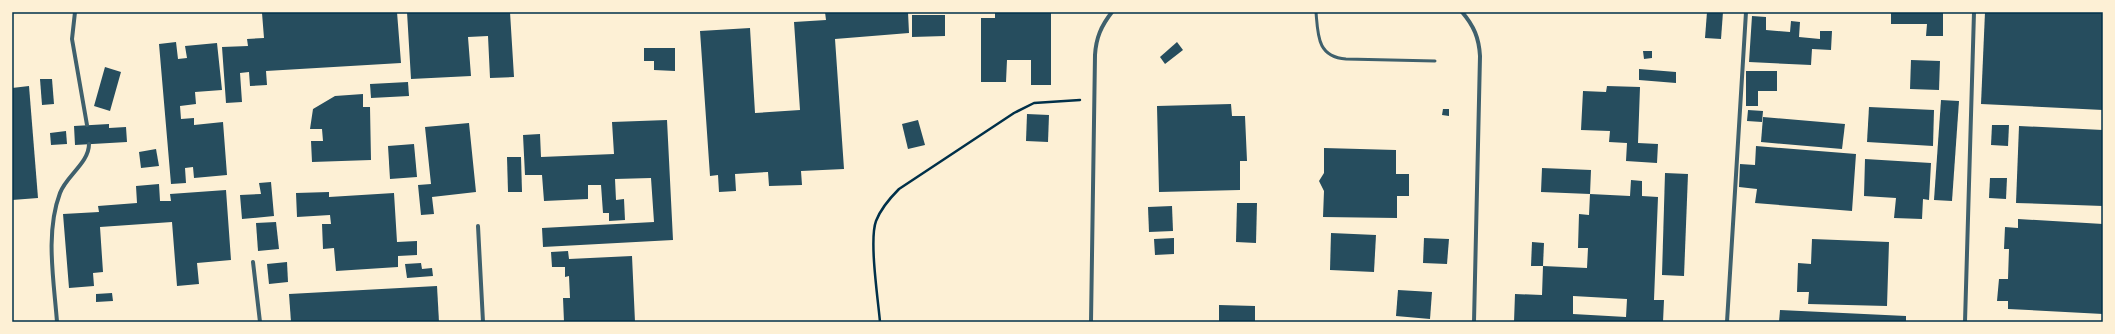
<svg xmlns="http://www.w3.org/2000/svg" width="2115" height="334" font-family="'DM Sans',sans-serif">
  <rect width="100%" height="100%" fill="#fdf0d5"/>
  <g fill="#264d5e" fill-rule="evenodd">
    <path d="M283 12H397L401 63 266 71 267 85 250 86 249 72 240 73 242 102 226 103 222 47 248 46 247 39 264 38 262 13Z"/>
    <path d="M407 12H510L514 77 490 78 488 36 468 37 471 76 411 79Z"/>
    <path d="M825 12H908L909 33 835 39 844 169 801 171 802 185 769 186 768 172 735 174 736 191 719 192 718 175 710 176 700 31 750 28 755 113 800 110 794 22 826 20Z"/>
    <path d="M995 12H1051V85H1031V60H1007L1006 82H981V18H995Z"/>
    <path d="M1707 12H1723L1721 39 1705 38Z"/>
    <path d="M1891 12H1943V36H1926L1927 24H1891Z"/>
    <path d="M1985 12H2103V110L1981 104Z"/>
    <path d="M912 15H945V36L912 37Z"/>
    <path d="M1752 16 1766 17V30L1790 32 1791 21 1800 22 1799 37 1820 39V31H1832L1831 50 1812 49 1811 65 1749 62Z"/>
    <path d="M176 42 178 59 187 58 185 46 217 43 222 90 195 92 196 104 180 106 181 119 194 118V125L223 122 227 175 194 178 193 167 185 168 186 183 171 184 159 44Z"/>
    <path d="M1177 42 1183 50 1165 64 1160 57Z"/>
    <path d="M644 48H675V71L654 70V61H644Z"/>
    <path d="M1643 51H1652V58L1644 59Z"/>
    <path d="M1911 60 1940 61 1939 90 1910 89Z"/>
    <path d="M105 67 121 72 110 111 94 106Z"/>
    <path d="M1639 69 1676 72V83L1639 80Z"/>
    <path d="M1746 71H1777V91H1758V106H1746Z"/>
    <path d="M40 79H52L54 104 42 105Z"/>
    <path d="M408 82 409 96 371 98 370 84Z"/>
    <path d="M29 86 38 198 12 200V88Z"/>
    <path d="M1607 86 1640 87 1638 143 1658 144 1657 163 1626 161 1627 143 1609 142 1610 131 1581 130 1583 91 1606 92Z"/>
    <path d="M363 94V107H370L371 160 312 162 311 141H323L322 129H310L313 109 335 96Z"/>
    <path d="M1941 100 1959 101 1952 201 1934 200Z"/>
    <path d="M1231 104 1232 116H1245L1247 161H1240V190L1159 192 1157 106Z"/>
    <path d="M1869 107 1934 110 1933 146 1867 142Z"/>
    <path d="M1443 109H1449V116L1442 115Z"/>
    <path d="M1748 110 1763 111 1762 122 1747 121Z"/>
    <path d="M1027 114 1049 115 1048 142 1026 141Z"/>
    <path d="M1763 117 1845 124 1842 149 1761 142Z"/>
    <path d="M667 120 673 240 543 247 542 228 654 222 651 178 615 179 616 200 624 199 625 220 609 221V213H603L601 185H588V199L544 201 542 175H525L523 135 540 134 541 157 614 154 612 122Z"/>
    <path d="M918 120 925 145 908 149 902 124Z"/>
    <path d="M469 123 476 192 432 197 434 214 421 215 418 185 431 184 425 127Z"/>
    <path d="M109 124V128L126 127 127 142 75 145 74 126Z"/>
    <path d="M1992 125H2009L2008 146 1991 145Z"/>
    <path d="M2019 126 2103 130V206L2016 203Z"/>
    <path d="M66 131 67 144 51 145 50 133Z"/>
    <path d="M414 144 417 177 390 179 388 146Z"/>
    <path d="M1756 146 1856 154 1852 211 1755 203 1757 189 1739 187 1740 164 1755 165Z"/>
    <path d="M1324 148 1396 150V174H1409V196H1397V218L1323 217 1324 191 1319 181 1324 173Z"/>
    <path d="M156 149 159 166 141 168 139 152Z"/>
    <path d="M507 157H521L522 192H508Z"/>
    <path d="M1865 159 1931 163 1929 200 1923 199 1922 219 1894 218 1896 198 1864 196Z"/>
    <path d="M1542 168 1591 170 1590 194 1630 196 1631 180 1642 181V196L1658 197 1654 300H1664L1663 322H1514L1515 294 1542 295 1543 266 1587 268 1588 248H1578L1579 214 1589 215 1590 194 1541 192ZM1573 296 1627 299 1626 317 1573 314Z"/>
    <path d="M1665 173 1688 174 1684 276 1662 275Z"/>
    <path d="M1990 178H2007L2006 199 1989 198Z"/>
    <path d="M271 182 274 216 242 219 240 195 261 194 259 183Z"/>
    <path d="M159 184 160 201H171L170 194 226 190 231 260 197 263 199 284 177 286 172 222 100 227 103 272 93 273 94 286 69 288 63 214 99 212 98 206 137 203 136 186Z"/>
    <path d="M329 192V197L394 193 397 242 417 241V255L398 256V267L336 271 334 248 323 249 322 224H331L330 215 297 217 296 193Z"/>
    <path d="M1237 203H1257L1256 243 1236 242Z"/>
    <path d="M1172 206 1173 231 1149 232 1148 207Z"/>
    <path d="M2018 219 2103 224V314L2008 309V301H1997L1999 279H2008L2009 249H2004L2005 227 2018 228Z"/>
    <path d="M276 222 279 249 258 251 256 223Z"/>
    <path d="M1331 233 1376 235 1374 272 1330 270Z"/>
    <path d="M1174 238V254L1155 255 1154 239Z"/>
    <path d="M1424 238 1449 239 1447 264 1423 263Z"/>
    <path d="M1812 239 1889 242 1887 306 1808 304 1809 292H1797L1798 263 1811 264Z"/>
    <path d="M1532 242 1544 243 1543 266H1531Z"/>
    <path d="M568 251 569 259 632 256 635 322H564L563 298H570L569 276 565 277V267H552L551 252Z"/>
    <path d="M287 262 288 282 269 284 267 264Z"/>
    <path d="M421 263 422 269 432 268 433 276 407 278 405 264Z"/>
    <path d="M437 286 439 322H291L289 294Z"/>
    <path d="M1398 290 1432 292 1430 319 1396 316Z"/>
    <path d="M112 293 113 301 96 302V294Z"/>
    <path d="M1219 305 1255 306V322L1219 321Z"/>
    <path d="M1780 310 1906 316V322H1779Z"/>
  </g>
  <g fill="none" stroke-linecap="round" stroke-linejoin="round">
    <path stroke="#003049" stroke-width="2.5" d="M880 322C878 299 869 240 876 221 881 208 889 199 899 189L1014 113 1034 103 1080 100"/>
    <path stroke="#3f606c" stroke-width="3" d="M1316 12C1318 35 1317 57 1346 59L1435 61"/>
    <g stroke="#3f606c" stroke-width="4">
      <path d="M75 12 72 39 87 125"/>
      <path d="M1462 12C1474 26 1479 38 1480 56L1474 322"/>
      <path d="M478 226 483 322"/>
      <path d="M253 262 260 322"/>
      <path d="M57 322C54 281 45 233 60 193 66 176 89 163 89 144"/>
      <path d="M1091 322 1095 55C1096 38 1101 26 1112 12"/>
      <path d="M1727 322 1746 12"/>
      <path d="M1965 322 1974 12"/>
    </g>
  </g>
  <rect width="2115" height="334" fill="none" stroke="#fdf0d5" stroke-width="26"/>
  <rect x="13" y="13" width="2089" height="308" fill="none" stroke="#003049" stroke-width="1.5"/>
</svg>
